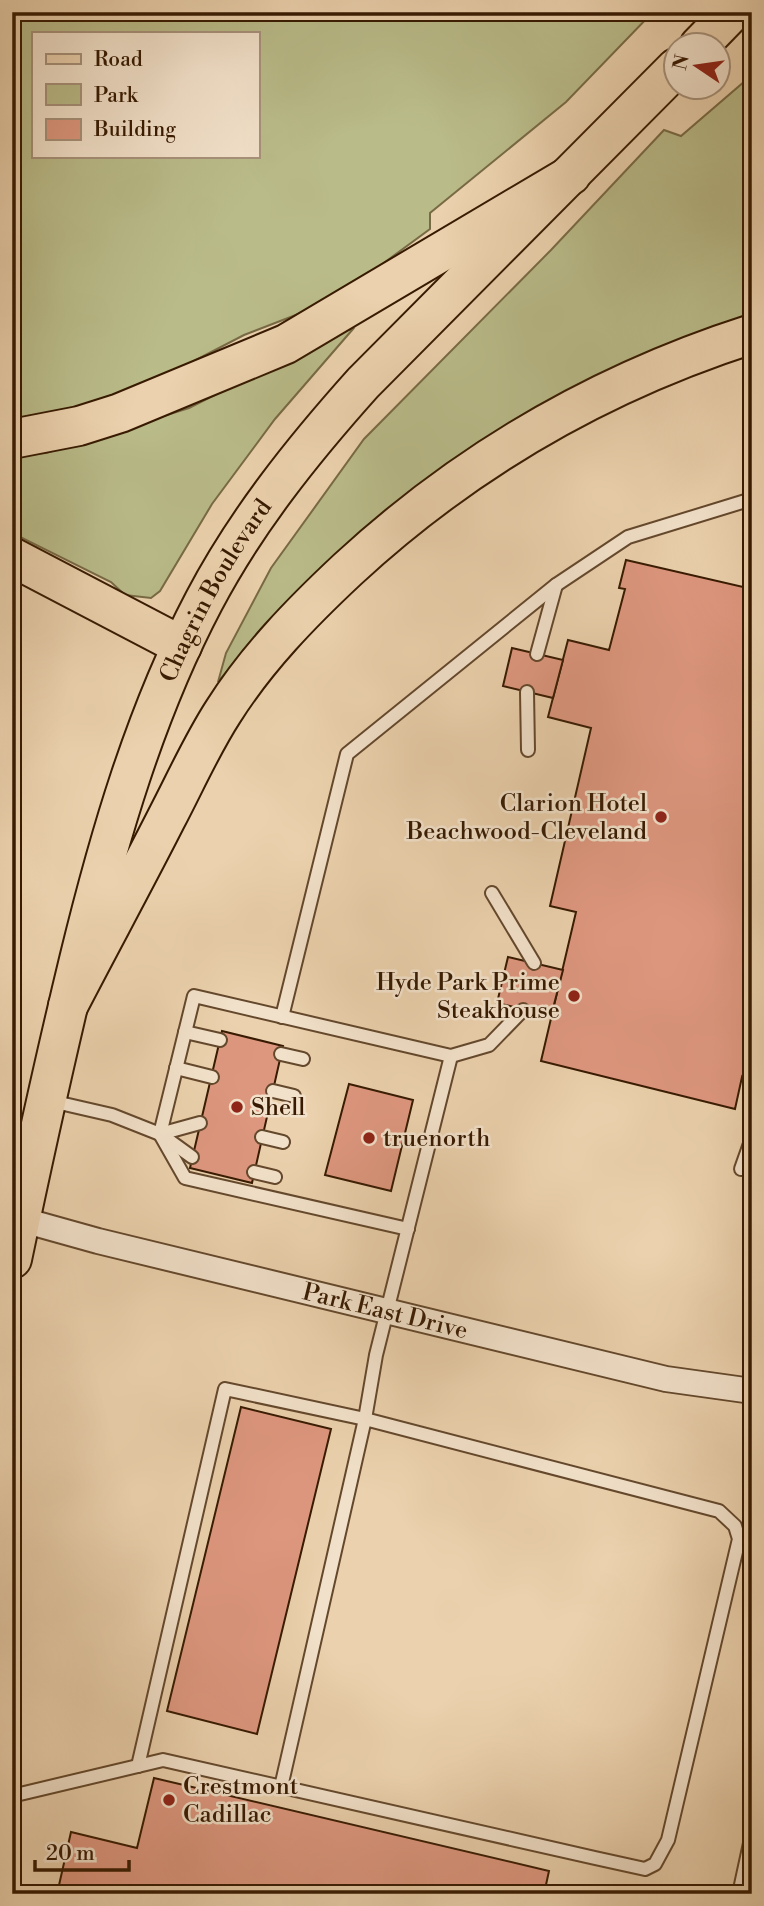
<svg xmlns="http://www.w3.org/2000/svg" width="764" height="1906" font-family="'Libre Bodoni',serif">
  <rect width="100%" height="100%" fill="#ebd1ad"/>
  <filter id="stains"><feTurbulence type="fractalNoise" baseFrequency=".00286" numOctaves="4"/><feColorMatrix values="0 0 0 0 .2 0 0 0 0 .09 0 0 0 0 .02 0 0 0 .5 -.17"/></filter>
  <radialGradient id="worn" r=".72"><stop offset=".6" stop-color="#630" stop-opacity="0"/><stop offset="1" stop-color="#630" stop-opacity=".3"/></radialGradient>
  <g fill="#b9bb89" stroke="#786a45" stroke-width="2" fill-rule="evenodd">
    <path d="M12 12H653L566 102 430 213V229L332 301 244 335 113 403 12 420ZM33 33H257V156H33Z"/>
    <path d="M752 75V317L578 385 261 631 218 682 226 653 271 568 364 439 551 250 664 130 681 136Z"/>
    <path d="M353 329 275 419 212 504 160 591 151 598 125 595 111 582 12 533V455L46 453 189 408 341 331Z"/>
  </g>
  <g fill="#de977f" stroke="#371a01" stroke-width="2">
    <path d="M626 560 752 589V1092L742 1077 735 1109 541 1061 576 912 550 906 591 728 548 717 568 640 609 650 625 589 619 588Z"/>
    <path d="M512 648 563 660 553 698 503 686Z"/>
    <path d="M508 957 563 970 551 1016 497 1003Z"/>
    <path d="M222 1031 283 1046 252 1183 190 1168Z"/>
    <path d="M349 1084 413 1100 391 1191 325 1175Z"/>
    <path d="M241 1407 331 1429 257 1734 167 1711Z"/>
    <path d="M154 1778 549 1871 544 1894H57L71 1832 137 1848Z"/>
  </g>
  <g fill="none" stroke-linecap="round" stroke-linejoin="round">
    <g stroke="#64482c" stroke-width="16">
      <g id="service">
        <path d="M537 654 556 585"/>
        <path d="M527 692 528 750"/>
        <path d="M492 893 534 963"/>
        <path d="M282 1017 347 754 556 585 628 537 752 499"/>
        <path d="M185 1032 220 1040"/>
        <path d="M281 1054 303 1059"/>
        <path d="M176 1068 212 1077"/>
        <path d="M273 1091 294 1096"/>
        <path d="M51 1101 112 1115 160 1134 194 996 451 1056 489 1045 523 1010"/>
        <path d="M160 1134 185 1178 408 1229"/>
        <path d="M160 1134 200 1123"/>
        <path d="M163 1136 192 1157"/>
        <path d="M262 1137 283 1142"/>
        <path d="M741 1169 752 1138"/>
        <path d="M254 1172 275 1177"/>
        <path d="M138 1766 225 1389 365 1419 376 1355 451 1056"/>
        <path d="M12 1793 20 1794 163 1760 595 1858 645 1869 655 1864 668 1840 739 1539 735 1526 719 1511 365 1419 281 1787"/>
        <path d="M739 1894 752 1834"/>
      </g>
    </g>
    <g stroke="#64482c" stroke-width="28">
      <g id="minor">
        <path id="s1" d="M12 1217 98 1241 666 1379 752 1391"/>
      </g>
    </g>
    <g stroke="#371a01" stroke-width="42">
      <g id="primary">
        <path d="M699 46 732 12"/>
        <path id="s2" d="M12 1259C33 1159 55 1059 79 960 109 837 145 713 204 601 246 521 303 450 363 383L676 68"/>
      </g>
    </g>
    <g stroke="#371a01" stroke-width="42">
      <g id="motorway">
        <path d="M12 439 79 426 120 413 286 344 571 175"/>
        <path d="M12 557 182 646"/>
        <path d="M68 1006C100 944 134 882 166 819 185 783 201 746 223 712 257 658 302 612 348 569 466 460 599 383 752 334"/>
      </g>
    </g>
    <use href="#service" stroke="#f2e1ca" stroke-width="12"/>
    <use href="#minor" stroke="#f2e1ca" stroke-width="24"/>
    <use href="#primary" stroke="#ebd1ad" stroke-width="38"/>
    <use href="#motorway" stroke="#ebd1ad" stroke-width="38"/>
  </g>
  <g fill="#8f2418" stroke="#f2e1ca" stroke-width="2.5">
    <circle cx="661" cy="817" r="7"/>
    <circle cx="574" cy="996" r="7"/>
    <circle cx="237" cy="1107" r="7"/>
    <circle cx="369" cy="1138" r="7"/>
    <circle cx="169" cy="1800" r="7"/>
  </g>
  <g text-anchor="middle" stroke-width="5" stroke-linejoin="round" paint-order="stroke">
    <g font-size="24" fill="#371a01" stroke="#f2e1ca">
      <text dy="8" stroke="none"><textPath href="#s2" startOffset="702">Chagrin Boulevard</textPath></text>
      <text dy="8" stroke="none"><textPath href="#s1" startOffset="385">Park East Drive</textPath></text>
    </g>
    <g font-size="24" fill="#371a01" stroke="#f2e1ca" text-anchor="start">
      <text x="647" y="811" text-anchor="end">Clarion Hotel<tspan x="647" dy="28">Beachwood-Cleveland</tspan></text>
      <text x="560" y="990" text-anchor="end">Hyde Park Prime<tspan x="560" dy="28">Steakhouse</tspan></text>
      <text x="251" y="1115">Shell</text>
      <text x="383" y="1146">truenorth</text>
      <text x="183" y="1794">Crestmont<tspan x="183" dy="28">Cadillac</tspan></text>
    </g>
  </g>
  <rect width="764" height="1906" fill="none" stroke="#ebd1ad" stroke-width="42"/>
  <rect x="14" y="14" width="736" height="1878" fill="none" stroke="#371a01" stroke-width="3.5"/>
  <rect x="21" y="21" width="722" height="1864" fill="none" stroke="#371a01" stroke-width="2"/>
  <rect x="32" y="32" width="228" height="126" fill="#f2e1ca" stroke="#a7917a" stroke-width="2"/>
  <rect x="46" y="54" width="35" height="10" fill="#ebd1ad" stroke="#a7917a" stroke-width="2"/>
  <text x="94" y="66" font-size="21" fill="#371a01">Road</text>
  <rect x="46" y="84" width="35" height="21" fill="#b9bb89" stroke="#a7917a" stroke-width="2"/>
  <text x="94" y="102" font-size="21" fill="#371a01">Park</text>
  <rect x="46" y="119" width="35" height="21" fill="#de977f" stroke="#a7917a" stroke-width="2"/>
  <text x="94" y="136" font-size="21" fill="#371a01">Building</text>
  <g transform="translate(697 66) rotate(283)"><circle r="33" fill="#f2e1ca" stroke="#a7917a" stroke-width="2"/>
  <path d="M0-5L12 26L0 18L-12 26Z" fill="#8f2418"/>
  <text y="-10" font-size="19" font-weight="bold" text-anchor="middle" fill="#371a01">N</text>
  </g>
  <path d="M35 1860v10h94v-10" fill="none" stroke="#371a01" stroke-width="3.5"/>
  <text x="46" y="1860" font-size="21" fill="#371a01" stroke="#f2e1ca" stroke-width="5" paint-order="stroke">20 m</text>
  <rect width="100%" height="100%" filter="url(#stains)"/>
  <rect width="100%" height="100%" fill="url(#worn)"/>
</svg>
